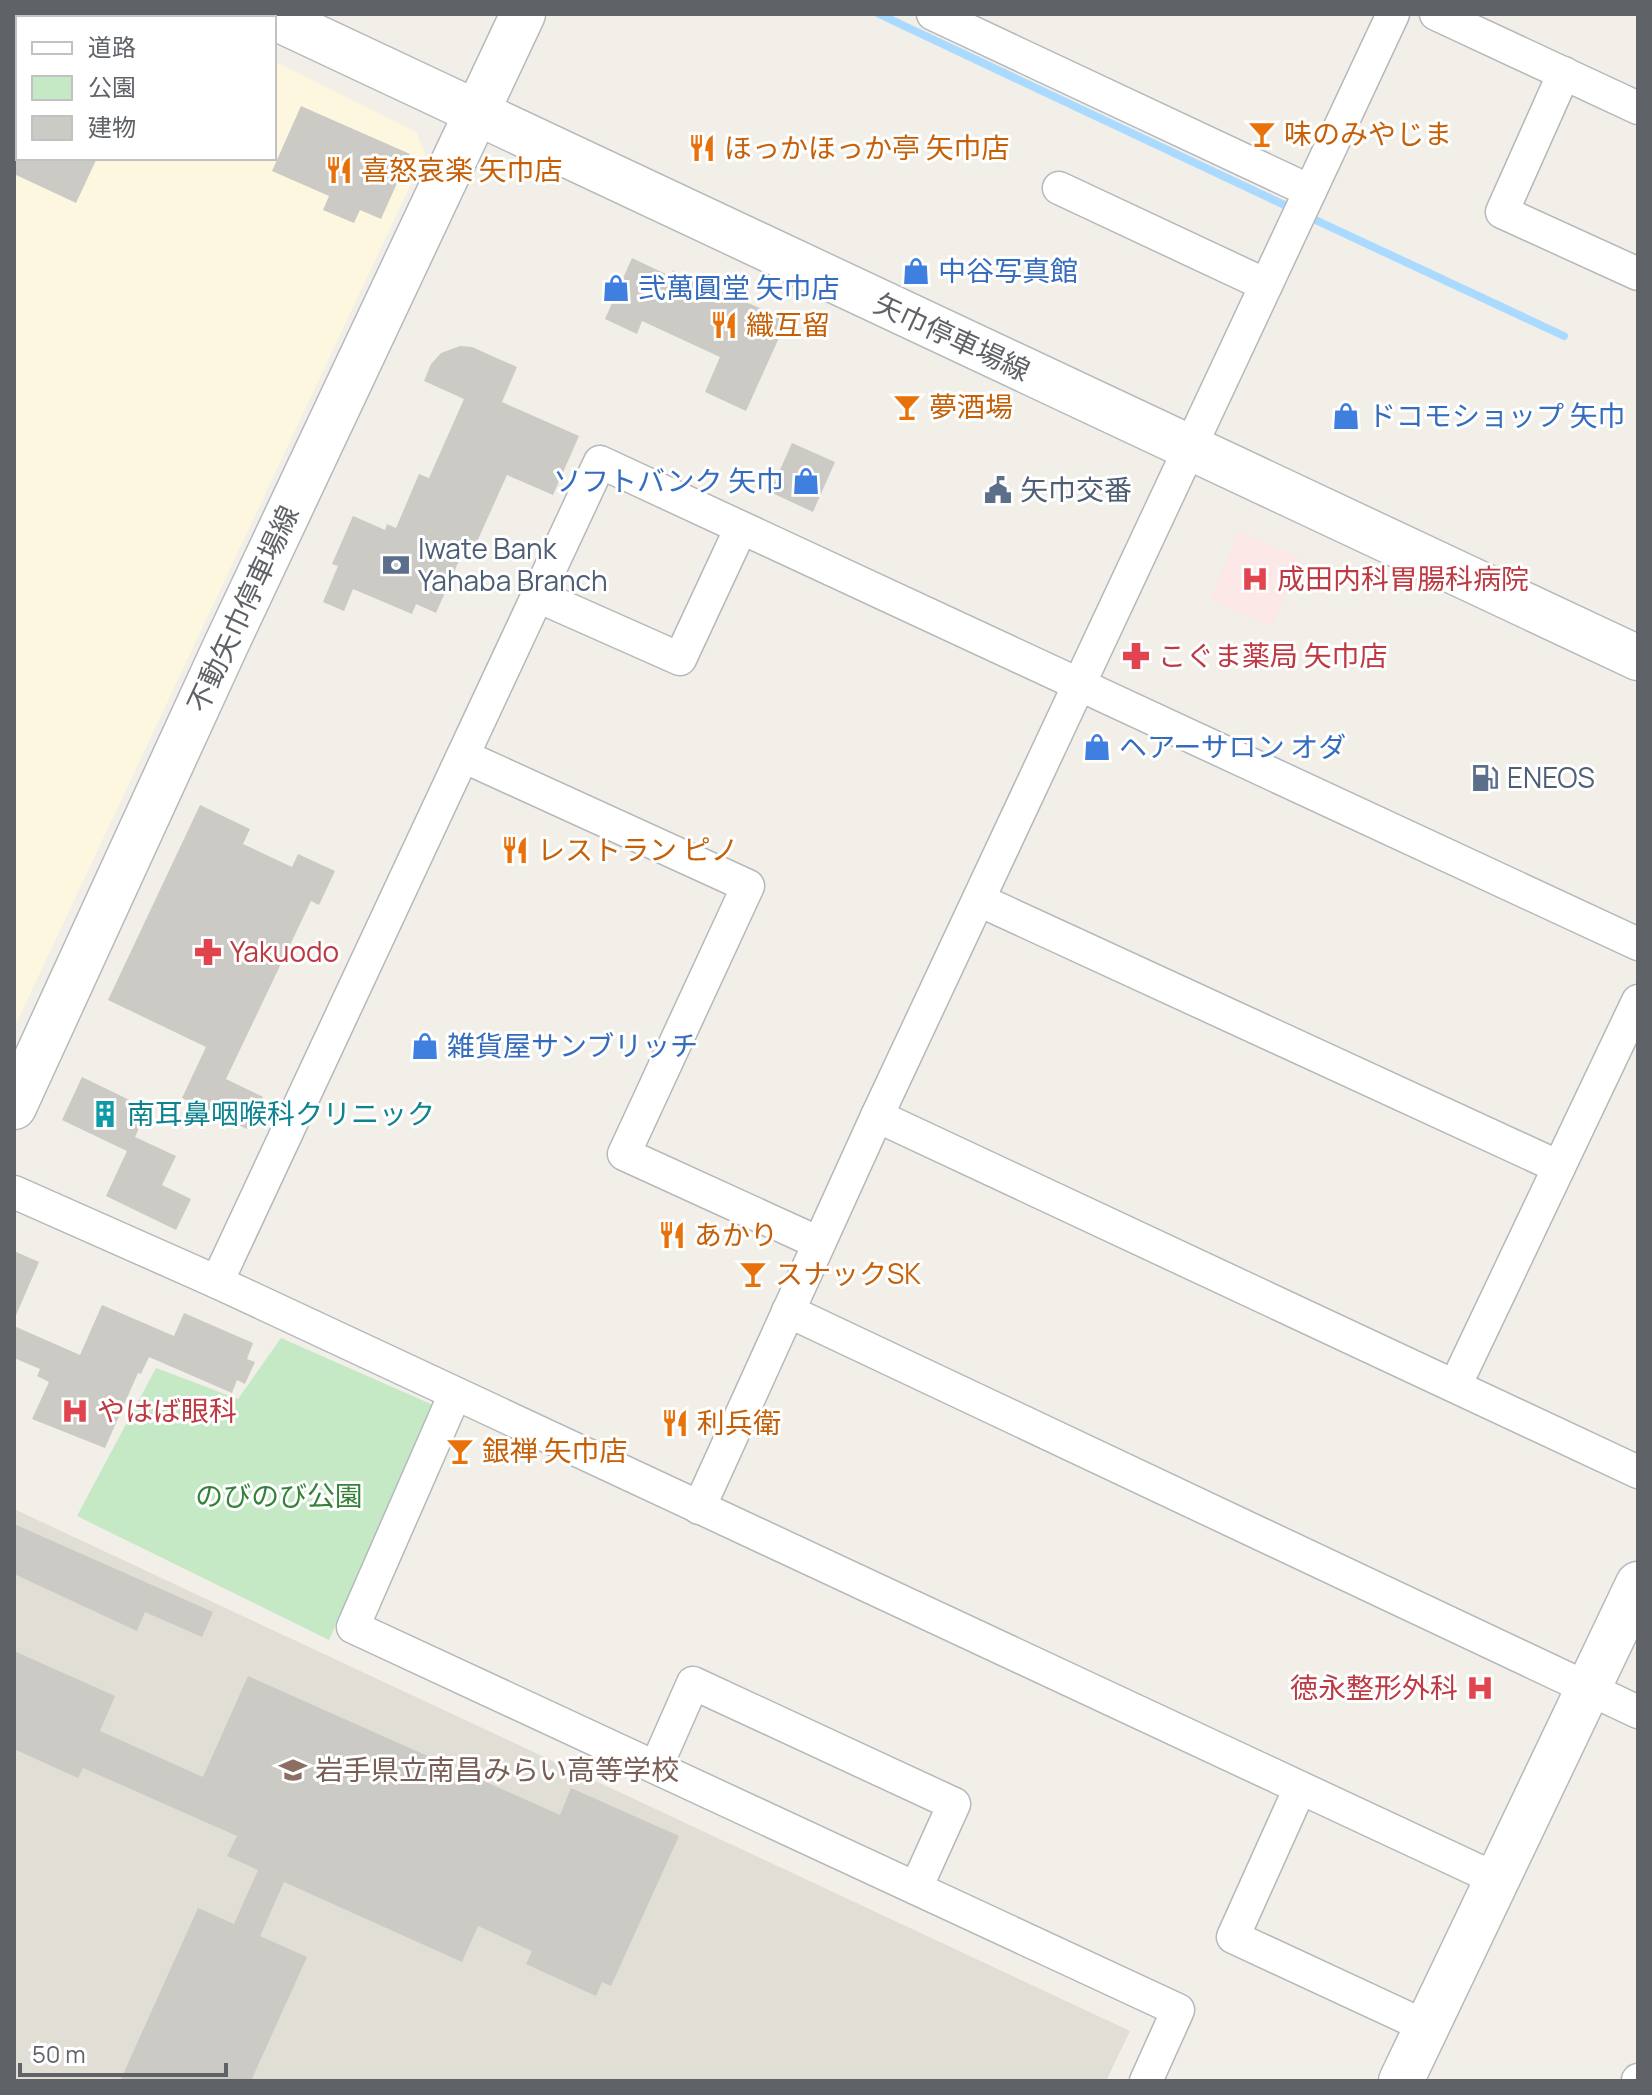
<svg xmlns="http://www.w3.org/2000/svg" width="1652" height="2095" font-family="Manrope,'Noto Sans JP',sans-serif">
  <rect width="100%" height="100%" fill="#f1efe8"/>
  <g fill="#fef7e0">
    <path d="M20 14H177L185 18H19Z"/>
    <path d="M18 19V158H274V61L416 132 425 154 14 1028V28Z"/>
  </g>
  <path fill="#e1ded6" d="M14 1509 1130 2031 1106 2081H14Z"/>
  <path fill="#fce8e6" d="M1239 530 1300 558 1272 627 1210 600Z"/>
  <path fill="#c5e8c5" d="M281 1338 433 1405 329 1640 77 1516 156 1368 238 1399Z"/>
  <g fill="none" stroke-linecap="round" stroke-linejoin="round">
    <g stroke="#aadaff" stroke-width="8">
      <path d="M879 14 1295 210"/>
      <path d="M1307 216 1564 336"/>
    </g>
  </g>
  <g fill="#cccac5">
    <path d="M301 106 410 154 381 219 360 210 354 223 323 210 329 196 272 171Z"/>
    <path d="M14 158H97L76 203 14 174Z"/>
    <path d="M632 258 670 276 673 270 787 320 746 411 705 392 720 357 642 321 637 334 605 319Z"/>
    <path d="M460 346 472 347 517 367 502 402 579 436 553 495 507 475 476 544 468 540 436 613 416 604 412 614 353 589 344 611 323 602 338 566 332 564 353 516 385 530 387 524 396 528 419 474 429 478 464 399 424 381 431 364 441 353Z"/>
    <path d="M792 443 835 462 813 512 770 492Z"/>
    <path d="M200 805 250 829 243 844 292 867 298 854 335 871 319 905 311 901 226 1079 263 1097 247 1129 182 1098 206 1047 108 1000Z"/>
    <path d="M82 1077 148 1109 135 1137 176 1156 162 1185 191 1199 176 1230 106 1196 127 1151 62 1120Z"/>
    <path d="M14 1251 39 1262 14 1320Z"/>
    <path d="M102 1305 174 1336 184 1313 253 1343 247 1359 255 1362 245 1384 237 1380 232 1393 149 1357 141 1374 138 1373 105 1448 32 1419 49 1382 37 1376 40 1369 14 1358V1326L80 1355Z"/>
    <path d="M14 1524 213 1612 202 1637 145 1612 137 1631 14 1574Z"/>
    <path d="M14 1651 115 1696 100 1731 203 1777 248 1676 560 1815 571 1788 679 1836 611 1986 602 1982 596 1996 526 1964 532 1951 478 1926 462 1962 284 1882 260 1936 307 1957 251 2081H120L198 1908 234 1924 258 1870 227 1856 237 1836 83 1768 78 1778 14 1749Z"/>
  </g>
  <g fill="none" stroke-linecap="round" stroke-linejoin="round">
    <g stroke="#b5b8bc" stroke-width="35">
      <g id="street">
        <path d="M933 14 1310 191"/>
        <path d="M1436 14 1638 108"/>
        <path d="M1564 73 1502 212 1638 274"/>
        <path d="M1059 188 1266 285"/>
        <path d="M538 596 680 659 741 528"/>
        <path d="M463 756 748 886 624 1154 819 1243"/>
        <path d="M979 900 1559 1167"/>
        <path d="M877 1116 1638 1472"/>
        <path d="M14 1192 217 1282 1496 1879"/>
        <path d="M217 1282 600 462 1638 944"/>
        <path d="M788 1311 1638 1712"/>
        <path d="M1455 1386 1638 1001"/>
        <path d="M455 1394 353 1627 1178 2010 1146 2081"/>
        <path d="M699 1508 877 1116 1393 14"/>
        <path d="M656 1767 693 1683 954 1804 916 1888"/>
        <path d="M1300 1788 1233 1937 1427 2027"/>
        <path d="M1638 2081V2080"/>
      </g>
    </g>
    <g stroke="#b6babf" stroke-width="47">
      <g id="secondary">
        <path d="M267 14 1638 658"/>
        <path d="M14 1107 225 647 523 14"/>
        <path d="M1401 2081 1638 1584"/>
      </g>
    </g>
    <use href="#street" stroke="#fff" stroke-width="32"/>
    <use href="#secondary" stroke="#fff" stroke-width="44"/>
  </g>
  <defs>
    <g id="bar-bare" transform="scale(2.16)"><path d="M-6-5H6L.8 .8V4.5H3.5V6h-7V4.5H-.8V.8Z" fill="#e8710a" stroke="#fff" stroke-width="2.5" paint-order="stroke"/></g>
    <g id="restaurant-bare" transform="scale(2.16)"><path d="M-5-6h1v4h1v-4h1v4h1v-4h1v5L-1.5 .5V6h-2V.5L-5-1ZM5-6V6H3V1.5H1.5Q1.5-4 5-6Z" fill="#e8710a" stroke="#fff" stroke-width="2.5" paint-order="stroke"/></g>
    <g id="shop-bare" transform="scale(2.16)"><path d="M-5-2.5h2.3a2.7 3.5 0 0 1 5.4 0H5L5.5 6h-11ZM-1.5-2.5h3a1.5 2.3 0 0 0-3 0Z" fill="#3f7fe0" stroke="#fff" stroke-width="2.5" paint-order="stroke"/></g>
    <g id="civic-bare" transform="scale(2.16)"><path d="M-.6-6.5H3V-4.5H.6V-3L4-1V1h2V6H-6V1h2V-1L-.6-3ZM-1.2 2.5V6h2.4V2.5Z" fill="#5c6f8a" stroke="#fff" stroke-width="2.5" paint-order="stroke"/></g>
    <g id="bank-bare" transform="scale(2.16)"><path d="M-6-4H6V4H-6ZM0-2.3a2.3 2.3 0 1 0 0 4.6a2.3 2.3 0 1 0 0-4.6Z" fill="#5c6f8a" stroke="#fff" stroke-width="2.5" paint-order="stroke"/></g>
    <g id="hospital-bare" transform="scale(2.16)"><path d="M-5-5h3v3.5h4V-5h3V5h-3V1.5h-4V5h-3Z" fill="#e0444e" stroke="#fff" stroke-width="2.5" paint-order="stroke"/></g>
    <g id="pharmacy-bare" transform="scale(2.16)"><path d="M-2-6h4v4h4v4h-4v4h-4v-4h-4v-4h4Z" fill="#e0444e" stroke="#fff" stroke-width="2.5" paint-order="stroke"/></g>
    <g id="fuel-bare" transform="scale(2.16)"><path d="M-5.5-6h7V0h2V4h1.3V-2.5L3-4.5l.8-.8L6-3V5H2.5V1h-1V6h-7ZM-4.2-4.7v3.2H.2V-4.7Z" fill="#5c6f8a" stroke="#fff" stroke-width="2.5" paint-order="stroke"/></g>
    <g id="building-bare" transform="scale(2.16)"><path d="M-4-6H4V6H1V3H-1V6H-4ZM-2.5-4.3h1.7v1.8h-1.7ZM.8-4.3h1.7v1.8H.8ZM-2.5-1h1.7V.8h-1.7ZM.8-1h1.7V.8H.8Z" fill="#0f9aa8" stroke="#fff" stroke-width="2.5" paint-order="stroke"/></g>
    <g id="school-bare" transform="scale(2.16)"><path d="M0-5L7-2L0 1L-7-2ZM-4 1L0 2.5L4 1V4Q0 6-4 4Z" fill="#8d6e63" stroke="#fff" stroke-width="2.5" paint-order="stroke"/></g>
  </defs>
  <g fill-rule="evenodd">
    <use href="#bar-bare" x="1262" y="134"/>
    <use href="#restaurant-bare" x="702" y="148"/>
    <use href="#restaurant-bare" x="339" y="170"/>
    <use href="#shop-bare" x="916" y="271"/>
    <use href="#shop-bare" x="616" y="288"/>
    <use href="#restaurant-bare" x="724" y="325"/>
    <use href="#bar-bare" x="907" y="407"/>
    <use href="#shop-bare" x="1346" y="416"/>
    <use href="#shop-bare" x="806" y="481"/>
    <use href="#civic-bare" x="998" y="490"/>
    <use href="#bank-bare" x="396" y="565"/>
    <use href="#hospital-bare" x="1255" y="579"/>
    <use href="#pharmacy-bare" x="1136" y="656"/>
    <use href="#shop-bare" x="1097" y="747"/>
    <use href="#fuel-bare" x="1485" y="778"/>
    <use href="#restaurant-bare" x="515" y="850"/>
    <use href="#pharmacy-bare" x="208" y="952"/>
    <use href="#shop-bare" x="425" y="1046"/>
    <use href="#building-bare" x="105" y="1114"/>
    <use href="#restaurant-bare" x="672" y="1235"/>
    <use href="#bar-bare" x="753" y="1274"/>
    <use href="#hospital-bare" x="75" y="1411"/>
    <use href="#restaurant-bare" x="675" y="1423"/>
    <use href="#bar-bare" x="460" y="1451"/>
    <use href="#hospital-bare" x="1480" y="1688"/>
    <use href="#school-bare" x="293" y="1770"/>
  </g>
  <g text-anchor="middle" stroke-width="6" stroke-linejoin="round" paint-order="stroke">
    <g font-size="28" fill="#c56008" stroke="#fff" text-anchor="start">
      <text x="1284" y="144">味のみやじま</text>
      <text x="724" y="158">ほっかほっか亭 矢巾店</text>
      <text x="361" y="180">喜怒哀楽 矢巾店</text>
      <text x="746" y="335">織互留</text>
      <text x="929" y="417">夢酒場</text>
      <text x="537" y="860">レストラン ピノ</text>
      <text x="694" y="1245">あかり</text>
      <text x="775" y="1284">スナックSK</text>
      <text x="697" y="1433">利兵衛</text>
      <text x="482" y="1461">銀禅 矢巾店</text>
    </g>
    <g font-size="28" fill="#366cbe" stroke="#fff" text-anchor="start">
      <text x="938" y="281">中谷写真館</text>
      <text x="638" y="298">弐萬圓堂 矢巾店</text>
      <text x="1368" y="426">ドコモショップ 矢巾</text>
      <text x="784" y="491" text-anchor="end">ソフトバンク 矢巾</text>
      <text x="1119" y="757">ヘアーサロン オダ</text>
      <text x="447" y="1056">雑貨屋サンブリッチ</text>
    </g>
    <g font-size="28" fill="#5f6368" stroke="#fff">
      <text transform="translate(952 337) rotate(25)" y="10">矢巾停車場線</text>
      <text transform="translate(243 609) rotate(-65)" y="10">不動矢巾停車場線</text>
    </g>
    <g font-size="28" fill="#4e5e75" stroke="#fff" text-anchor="start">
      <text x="1020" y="500">矢巾交番</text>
      <text x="418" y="559">Iwate Bank<tspan x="418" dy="32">Yahaba Branch</tspan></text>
      <text x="1507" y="788">ENEOS</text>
    </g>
    <g font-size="28" fill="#be3a42" stroke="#fff" text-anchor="start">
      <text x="1277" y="589">成田内科胃腸科病院</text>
      <text x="1158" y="666">こぐま薬局 矢巾店</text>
      <text x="230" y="962">Yakuodo</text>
      <text x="97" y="1421">やはば眼科</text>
      <text x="1458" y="1698" text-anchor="end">徳永整形外科</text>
    </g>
    <g font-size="28" fill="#0d838f" stroke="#fff" text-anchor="start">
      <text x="127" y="1124">南耳鼻咽喉科クリニック</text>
    </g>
    <g font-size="28" fill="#348238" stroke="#fff">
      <text x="279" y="1506">のびのび公園</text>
    </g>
    <g font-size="28" fill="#785e54" stroke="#fff" text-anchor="start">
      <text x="315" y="1780">岩手県立南昌みらい高等学校</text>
    </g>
  </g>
  <rect width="1652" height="2095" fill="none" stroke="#5f6368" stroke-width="32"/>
  <rect x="16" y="16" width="260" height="144" fill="#ffffff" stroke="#bfc1c3" stroke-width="2"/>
  <rect x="32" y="42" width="40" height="12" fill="#ffffff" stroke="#bfc1c3" stroke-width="2"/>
  <text x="88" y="56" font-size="24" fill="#5f6368">道路</text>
  <rect x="32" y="76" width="40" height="24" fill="#c5e8c5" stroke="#bfc1c3" stroke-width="2"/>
  <text x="88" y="96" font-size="24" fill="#5f6368">公園</text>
  <rect x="32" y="116" width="40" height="24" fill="#cccac5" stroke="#bfc1c3" stroke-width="2"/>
  <text x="88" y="136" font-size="24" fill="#5f6368">建物</text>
  <path d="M20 2063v12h206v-12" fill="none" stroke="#5f6368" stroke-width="4"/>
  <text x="32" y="2063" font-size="24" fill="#5f6368" stroke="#ffffff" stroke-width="6" paint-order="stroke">50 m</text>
</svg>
